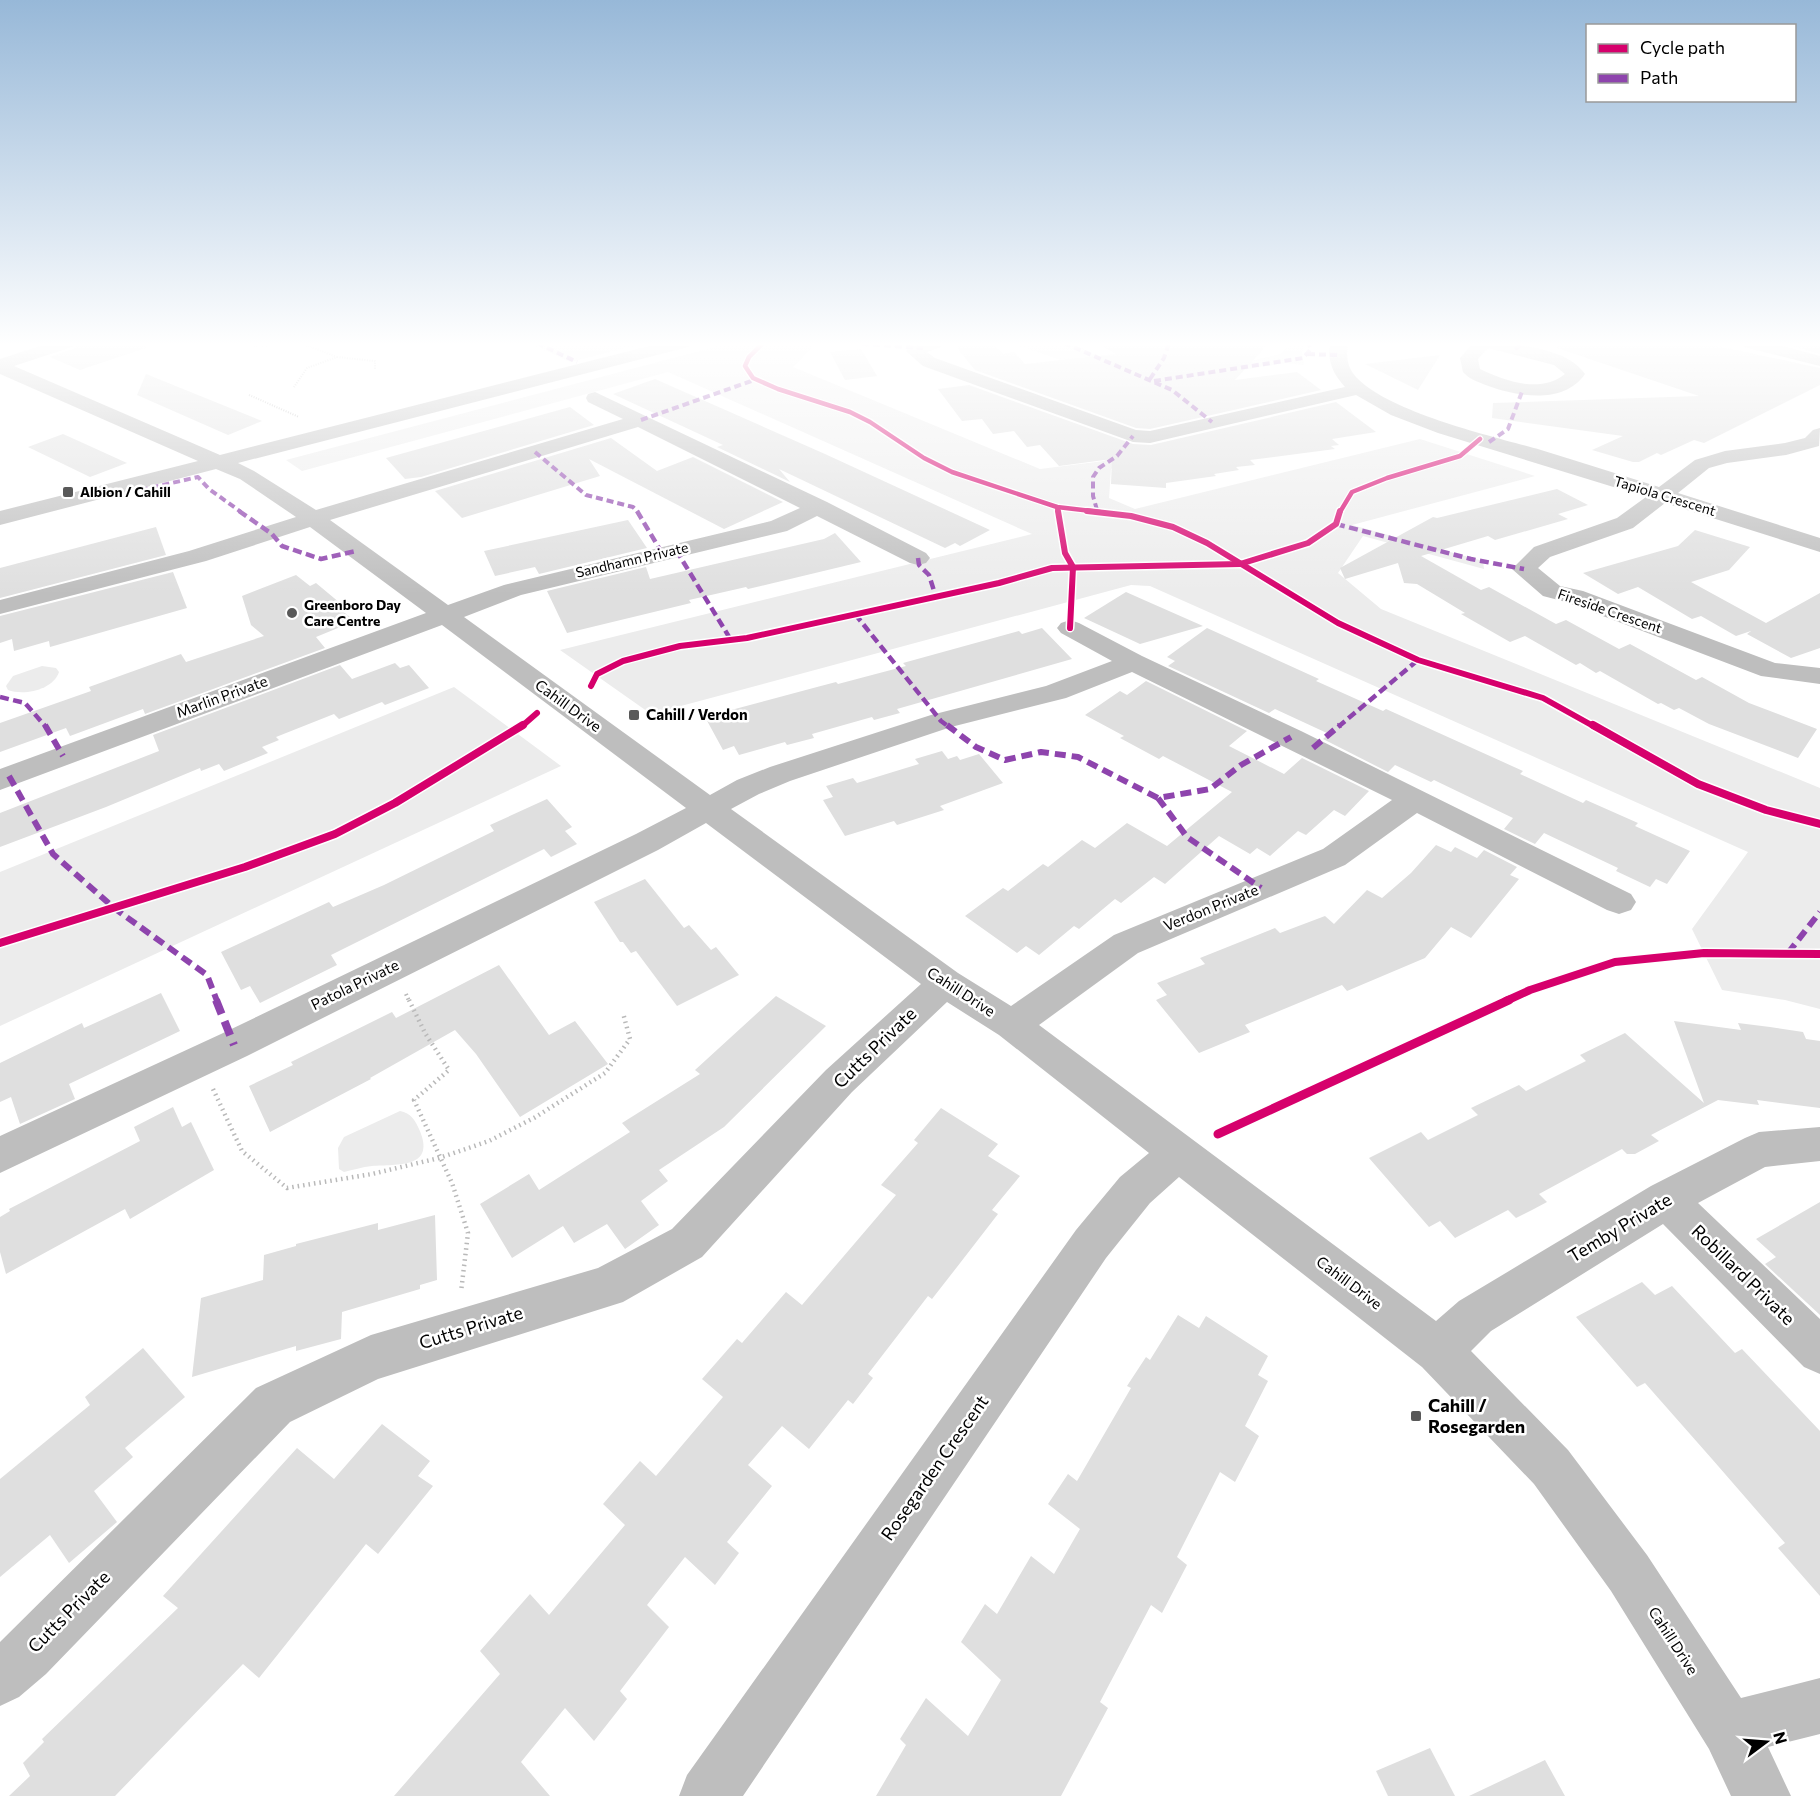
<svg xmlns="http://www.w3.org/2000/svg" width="1820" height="1796" font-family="Commissioner,sans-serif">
  <rect width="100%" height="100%" fill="#fff"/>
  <g fill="#ececec">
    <path d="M529 343H646L570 362Z"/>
    <path d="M730 343H817L793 367 1040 469 1104 461 1115 452 1128 455 1111 469 1109 498 1135 509 1420 439 1535 476 1352 525 1483 561 1484 569 1363 536 1338 573 1381 609 1820 788V1009L1785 1000 1722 990 1692 929 1748 852 1150 586 1131 585 651 714 560 650 1032 534 668 372 302 471 286 460Z"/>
    <path d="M1011 343H1073L1095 355 1128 363 1229 366 1280 354 1290 343H1304L1302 352 1304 365 1286 363 1229 372 1179 400Z"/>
    <path d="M42 666 56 668 59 672C53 690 24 696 8 690L6 686 13 676Z"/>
    <path d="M454 687 561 766 0 1026V872Z"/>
    <path d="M400 1111C411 1113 415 1120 419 1129 437 1169 397 1164 372 1166 362 1167 353 1170 344 1172L339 1169 338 1148 344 1137Z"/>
  </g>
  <g fill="#dfdfdf">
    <path d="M77 343H145L146 348 80 370 50 357 73 349Z"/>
    <path d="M955 343H993L1003 354 1014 352 1025 364 1116 354 1096 343H1269L1235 380 1297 372 1321 390 1150 429 1136 428 975 370 957 348H959Z"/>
    <path d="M1557 343H1704L1820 368V385L1704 443 1694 440 1661 455 1657 453 1639 462H1633L1592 450 1623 436 1492 418 1493 403 1699 396 1557 348Z"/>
    <path d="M1789 343H1820V354L1787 345Z"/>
    <path d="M861 349 877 376 845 380 830 352Z"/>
    <path d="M1440 355 1418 390 1365 364Z"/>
    <path d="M146 374 262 421 228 435 137 395Z"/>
    <path d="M655 379 825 454 990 530 960 546 955 543 945 548 779 469 790 482 717 447 723 445 613 394Z"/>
    <path d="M969 385 1133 444 1151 445 1336 402 1376 432 1332 439 1339 445 1331 446 1335 449 1250 460 1255 465 1236 467 1239 470 1214 474 1216 476 1166 483V488L1111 484 1112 459 1059 466 1040 445 1027 447 1014 431 993 434 982 419 962 421 938 389Z"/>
    <path d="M570 407 594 425 421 477 405 479 386 458Z"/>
    <path d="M63 434 83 443 127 463 90 477 28 447Z"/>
    <path d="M611 438 657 471 693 457 783 502 724 529 589 459 600 476 462 518 435 491Z"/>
    <path d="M1557 489 1588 505 1558 514 1568 519 1495 540 1488 536 1421 556 1481 590 1489 587 1556 624 1566 620 1619 649 1630 644 1696 680 1702 677 1749 703 1817 729 1798 758 1709 724 1679 708 1674 710 1661 703 1658 704 1600 671 1596 673 1580 663 1576 665 1525 636 1510 642 1461 614 1465 613 1417 584 1404 583 1398 563 1345 579 1340 568 1433 517 1437 518Z"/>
    <path d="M628 520 647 548 539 574 535 567 495 576 484 551Z"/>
    <path d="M156 527 166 555 0 598V568Z"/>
    <path d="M1695 530 1750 547 1729 570 1691 582 1766 623 1820 593V648L1791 658 1747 634 1751 631 1736 636 1701 616 1692 619 1638 587 1618 594 1583 573 1678 546Z"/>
    <path d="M835 533 861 562 748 589 746 587 689 600 691 603 567 633 547 591 646 567 650 579 824 539Z"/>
    <path d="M173 572 187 608 50 647 49 641 14 651 12 639 0 643V616Z"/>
    <path d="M296 575 310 586 316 583 346 608 341 610 355 621 316 637 325 648 145 714 143 709 70 736 66 728 0 752V723L91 691 89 687 181 654 186 662 264 636 251 625 242 596Z"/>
    <path d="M1126 592 1144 600 1203 626 1140 644 1084 618Z"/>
    <path d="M1042 628 1072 659 897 709 900 713 874 720 872 717 812 734 814 738 787 745 785 742 739 755 734 746 723 750 705 717 817 687 836 682 838 684 906 666 903 663 1019 631 1022 634Z"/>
    <path d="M1207 628 1319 679 1316 681 1383 711 1386 709 1523 771 1520 774 1559 792 1583 803 1586 800 1638 823 1635 826 1690 851 1667 884 1656 879 1650 887 1616 871 1618 868 1544 833 1535 844 1504 829 1513 818 1434 780 1431 782 1395 765 1388 772 1323 739 1329 734 1275 709 1269 713 1168 666 1175 661 1167 657Z"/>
    <path d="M395 663 400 668 409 665 429 688 385 705 382 702 339 719 334 714 276 737 279 740 262 747 268 753 224 771 219 764 201 771 200 768 106 807 0 847V813L159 751 153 735 340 665 352 679Z"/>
    <path d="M1146 681 1247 731 1229 746 1284 774 1302 758 1369 791 1345 816 1334 810 1306 835 1298 831 1270 856 1257 848 1250 854 1219 836 1165 884 1154 877 1121 903 1115 899 1079 929 1074 926 1039 955 1026 946 1017 953 965 916 1003 888 1008 891 1043 864 1048 867 1082 840 1095 848 1127 823 1167 846 1232 792 1163 756 1159 759 1120 738 1124 736 1085 715 1120 691 1127 695Z"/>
    <path d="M942 751 948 759 957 756 960 760 979 754 1003 783 940 806 944 810 897 825 894 821 845 836 823 800 833 797 826 786 853 778 857 783 919 764 915 759Z"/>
    <path d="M547 799 572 827 565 831 577 844 551 857 544 849 331 955 337 965 260 1003 250 986 241 990 221 952 329 902 333 907 384 885 494 831 490 825Z"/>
    <path d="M1436 845 1451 852 1455 847 1477 858 1484 850 1517 867 1510 875 1519 879 1471 938 1451 927 1425 958 1347 991 1342 985 1272 1014 1245 1025 1250 1032 1199 1053 1156 1000 1167 995 1157 983 1205 964 1200 958 1275 928 1280 933 1325 916 1334 924 1367 890 1382 898 1411 873Z"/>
    <path d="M645 879 684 928 689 925 711 950 716 947 739 975 677 1006 636 951 631 953 623 942H620L594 902Z"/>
    <path d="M499 965 549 1035 575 1021 608 1064 520 1117 476 1054 455 1030 370 1078 371 1079 270 1132 249 1086 293 1065 291 1062 392 1012 396 1018Z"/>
    <path d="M161 993 180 1031 69 1084 75 1099 20 1124 11 1097 0 1102V1063L82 1023 84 1028Z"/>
    <path d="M776 996 826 1026 724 1127 659 1170 668 1181 641 1201 659 1225 625 1249 607 1224 574 1243 563 1226 512 1258 480 1204 529 1174 539 1190 630 1132 622 1123 700 1074 695 1070Z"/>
    <path d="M1674 1021 1741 1030 1738 1023 1770 1027 1803 1032 1806 1039 1820 1041V1108L1757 1100 1759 1105 1718 1100 1651 1135 1659 1141 1635 1154H1627L1622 1149 1539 1194 1547 1202 1532 1210 1516 1218 1508 1210 1455 1238 1440 1221 1429 1227 1369 1158 1421 1132 1428 1140 1478 1115 1471 1108 1519 1085 1526 1091 1586 1061 1580 1055 1625 1033 1704 1103Z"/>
    <path d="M173 1107 182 1127 191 1122 214 1170 130 1219 125 1209 6 1274 0 1252V1217L10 1211 9 1209 140 1141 134 1127Z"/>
    <path d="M941 1108 998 1144 988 1156 1020 1176 992 1210 998 1214 957 1267 932 1299 928 1296 868 1374 873 1378 853 1404 848 1400 809 1449 782 1426 748 1465 772 1486 727 1542 739 1553 715 1585 685 1557 647 1605 669 1627 620 1691 627 1699 594 1741 565 1708 521 1762 550 1796H394L500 1674 480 1651 530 1594 549 1615 625 1525 603 1504 640 1461 656 1476 723 1397 702 1379 737 1339 742 1343 786 1292 802 1305 896 1195 881 1185 918 1143 914 1140Z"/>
    <path d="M1820 1202V1315L1765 1264 1776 1257 1756 1239Z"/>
    <path d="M435 1215 437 1280 420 1285V1289L342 1312 341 1339 296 1351V1346L192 1377 201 1298 263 1280 264 1255 296 1246V1244L378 1223V1230Z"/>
    <path d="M1642 1282 1655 1295 1672 1286 1735 1353 1742 1349 1820 1431V1596L1778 1548 1785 1543 1712 1459 1645 1383 1637 1387 1576 1317Z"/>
    <path d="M1178 1315 1199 1328 1206 1316 1268 1356 1258 1375 1268 1381 1245 1426 1259 1436 1235 1482 1220 1472 1177 1557 1187 1565 1162 1613 1151 1605 1100 1702 1108 1708 1061 1796H876L906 1745 900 1739 926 1698 968 1736 1001 1680 961 1642 985 1604 997 1614 1031 1556 1054 1574 1080 1529 1048 1504 1068 1474 1077 1481 1131 1388 1127 1386 1146 1357 1150 1360Z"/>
    <path d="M143 1348 185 1397 125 1448 133 1457 94 1491 117 1522 69 1563 50 1535 0 1577V1479L90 1405 85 1397Z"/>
    <path d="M382 1424 430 1461 418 1476 433 1486 378 1554 366 1544 259 1678 243 1664 115 1796H9L30 1776 23 1763 44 1742 42 1739 178 1608 163 1596 297 1448 334 1479Z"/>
    <path d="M1430 1748 1455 1796H1388L1376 1771Z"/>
    <path d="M1545 1760 1565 1796H1469Z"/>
  </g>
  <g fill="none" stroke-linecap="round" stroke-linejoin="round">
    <g stroke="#b9b9b9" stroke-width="2" stroke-dasharray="1 1.5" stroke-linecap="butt">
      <path d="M247 343 255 346 301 343 337 357 307 368 294 387"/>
      <path d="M309 346 319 343"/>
      <path d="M337 357 375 361V369"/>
      <path d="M249 395 299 417"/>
    </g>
    <path stroke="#b9b9b9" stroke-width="4" stroke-dasharray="1.5 3" stroke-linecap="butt" d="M406 994 409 1001"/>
    <g stroke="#b9b9b9" stroke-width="4.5" stroke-dasharray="1.5 4" stroke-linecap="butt">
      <path d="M409 1000 425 1033 449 1070 414 1100 452 1183 468 1233 461 1292"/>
      <path d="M213 1089 242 1151 287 1188 372 1174 439 1158 489 1141 534 1118 605 1073 630 1039 623 1013"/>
    </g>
    <g fill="#bebebe" fill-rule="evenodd">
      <path d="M49 343H75L72 347 14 366 220 455 661 343H691L688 347 238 463 254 471 316 510 623 419 588 402 586 398 588 394 595 392 827 502 926 553 930 558 926 563 918 565 910 563 817 516 787 531 521 595 464 617 710 795 737 780 770 767 931 715 1046 686 1112 661 1061 633 1057 628 1061 623 1070 620 1079 623 1142 656 1301 731 1631 894 1636 902 1631 910 1619 914 1607 910 1417 813 1345 865 1138 953 1039 1025 1436 1321 1459 1301 1651 1186 1745 1138 1759 1132 1820 1127V1161L1765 1167 1698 1203 1820 1319V1374L1804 1367 1663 1224 1491 1331 1471 1351 1568 1450 1647 1555 1741 1698 1820 1678V1734L1768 1747 1791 1796H1731L1709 1749 1611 1591 1534 1484 1422 1367 1179 1177 1150 1203 1106 1258 743 1796H679L687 1775 1076 1230 1120 1177 1149 1153 999 1035 947 1002 852 1092 702 1257 623 1302 378 1379 290 1422 46 1674 19 1697 0 1706V1642L256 1388 371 1335 598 1268 672 1229 826 1070 921 984 706 823 658 850 247 1056 0 1173V1136L221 1034 636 834 686 808 442 625 0 790V769L426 613 310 527 206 561 0 614V600L189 551 296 517 240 479 216 469 0 525V511L198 461 0 374V359ZM638 427 800 508 771 521 504 585 448 605 330 520ZM1132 672 1392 800 1323 849 1114 935 1011 1006 958 973 731 809 759 794 790 781 951 727 1066 698Z"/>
      <path d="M920 343H944L941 347 927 352 935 358 1136 430 1150 431 1345 387C1333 374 1327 361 1330 343H1348C1346 356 1347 367 1356 377 1390 413 1492 436 1541 450 1581 462 1620 475 1659 487L1695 460 1725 451 1785 443 1805 438 1813 430 1820 428 1819 446 1786 455 1727 463 1709 468 1678 493 1820 538V552L1665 503 1633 528 1550 557 1538 568 1560 586 1583 591 1775 663 1820 668V684L1761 676 1566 602 1543 596 1512 569 1534 547 1617 518 1646 497 1438 433 1391 415 1356 395 1150 443 1133 442 923 366 906 351 909 347Z"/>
      <path d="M1473 343C1505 343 1565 345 1585 374 1563 406 1514 396 1483 384 1476 381 1468 378 1463 372L1460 358ZM1488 348 1554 365 1565 374C1541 394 1505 381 1480 369L1478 359Z"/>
      <path d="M1741 343H1771L1820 356V366L1744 347Z"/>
    </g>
    <g stroke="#8e44ad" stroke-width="4" stroke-dasharray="7 4" stroke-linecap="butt">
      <path d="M537 343 577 362"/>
      <path d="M851 343 923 348"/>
      <path d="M1064 343 1172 390 1212 422"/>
      <path d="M1515 349 1524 343"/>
      <path d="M1308 354 1337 355"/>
      <path d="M1150 379 1164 358 1169 343"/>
      <path d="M1154 381 1303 358 1311 349 1308 343"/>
      <path d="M641 420 757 379"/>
      <path d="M1489 442 1508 429 1523 389"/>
      <path d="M535 452 586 495 633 507 638 512"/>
      <path d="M141 490 198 477 209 489 241 512"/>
      <path d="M1097 510 1093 496V477L1099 468 1117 456 1133 436"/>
    </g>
    <g stroke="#8e44ad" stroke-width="4.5" stroke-dasharray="9 4.5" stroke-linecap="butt">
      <path d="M239 511 272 534 282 546 321 559 356 551"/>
      <path d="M637 511 662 553"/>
      <path d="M1336 524 1471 559 1524 569"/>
      <path d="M676 550 731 640"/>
      <path d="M918 558 919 565 929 575 936 597"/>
      <path d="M855 614 941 721 949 727"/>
      <path d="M0 697 25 703 46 727"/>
      <path d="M1338 727 1418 660"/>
    </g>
    <g stroke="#8e44ad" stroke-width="6" stroke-dasharray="11 6" stroke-linecap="butt">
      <path d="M45 725 63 756"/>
      <path d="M947 725 976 747 1005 760 1041 752 1078 757 1158 798 1210 789 1241 765 1291 737"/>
      <path d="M1313 748 1340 725"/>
      <path d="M9 776 53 854 114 908 207 975 217 1001"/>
      <path d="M1158 798 1187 837 1261 888"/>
      <path d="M1788 953 1820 912"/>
    </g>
    <path stroke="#8e44ad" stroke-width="8" stroke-dasharray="15 8" stroke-linecap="butt" d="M216 1000 234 1045"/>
    <g stroke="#fff" stroke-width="7">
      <g id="cycleway-far3">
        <path d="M763 343 749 357 745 366 753 378 778 389 850 412 870 422 924 458 952 472 1057 507 1100 512"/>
        <path d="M1057 507 1058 512"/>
        <path d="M1340 512 1352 492 1387 478 1460 456 1480 439"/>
      </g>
    </g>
    <g stroke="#fff" stroke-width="9">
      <g id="cycleway-far2">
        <path d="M1058 511 1065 553 1073 567 1070 628"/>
        <path d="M1087 511 1131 516 1173 527 1207 543 1338 623 1418 660 1543 698 1595 727"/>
        <path d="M591 686 597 674 623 661 680 646 747 638 999 583 1052 568 1240 564 1308 543 1336 524 1340 511"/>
        <path d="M521 727 537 713"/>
      </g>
    </g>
    <g stroke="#fff" stroke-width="11">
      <g id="cycleway-far1">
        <path d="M1593 725 1698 784 1766 810 1820 824"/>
        <path d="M0 943 245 867 335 834 395 803 523 725"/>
        <path d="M1506 1001 1530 990 1615 962 1704 953 1820 954"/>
      </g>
    </g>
    <g stroke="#fff" stroke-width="13">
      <path id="cycleway" d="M1218 1134 1509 1000"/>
    </g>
    <use href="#cycleway-far3" stroke="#d6006c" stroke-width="4.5"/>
    <use href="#cycleway-far2" stroke="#d6006c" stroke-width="6"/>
    <use href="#cycleway-far1" stroke="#d6006c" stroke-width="8"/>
    <use href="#cycleway" stroke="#d6006c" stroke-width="9"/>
  </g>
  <linearGradient id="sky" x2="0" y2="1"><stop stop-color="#97b8d8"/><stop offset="0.58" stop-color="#fff"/><stop offset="1" stop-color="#fff" stop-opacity="0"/></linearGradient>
  <rect width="1820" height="594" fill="url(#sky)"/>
  <g fill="#595959" stroke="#fff" stroke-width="2">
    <rect x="62" y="486" width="12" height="12" rx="3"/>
    <circle cx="292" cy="613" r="6"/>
    <rect x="628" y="709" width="12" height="12" rx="3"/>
    <rect x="1410" y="1410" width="12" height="12" rx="3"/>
  </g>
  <g text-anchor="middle" stroke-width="5" stroke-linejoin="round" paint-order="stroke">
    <g font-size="14" font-weight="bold" fill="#000" stroke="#fff" text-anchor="start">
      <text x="80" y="497">Albion / Cahill</text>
      <text x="304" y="610">Greenboro Day<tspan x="304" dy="16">Care Centre</tspan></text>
    </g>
    <g font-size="14" fill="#000" stroke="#fff">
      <text transform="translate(1665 496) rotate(17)" y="5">Tapiola Crescent</text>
      <text transform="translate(632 560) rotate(-13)" y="5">Sandhamn Private</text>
      <text transform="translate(1610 611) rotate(19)" y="5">Fireside Crescent</text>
    </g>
    <g font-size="15" fill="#000" stroke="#fff">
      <text transform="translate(222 697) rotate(-20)" y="5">Marlin Private</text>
      <text transform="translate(568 706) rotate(36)" y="5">Cahill Drive</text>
      <text transform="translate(1211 908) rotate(-22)" y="5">Verdon Private</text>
      <text transform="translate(355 985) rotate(-26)" y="5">Patola Private</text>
      <text transform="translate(961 992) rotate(33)" y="5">Cahill Drive</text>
      <text transform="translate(1349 1283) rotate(37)" y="5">Cahill Drive</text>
      <text transform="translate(1673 1641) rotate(57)" y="5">Cahill Drive</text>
    </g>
    <g font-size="15" font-weight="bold" fill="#000" stroke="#fff" text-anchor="start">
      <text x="646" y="720">Cahill / Verdon</text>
    </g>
    <g font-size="18" fill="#000" stroke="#fff">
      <text transform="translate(875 1048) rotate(-44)" y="6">Cutts Private</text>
      <text transform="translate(1620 1228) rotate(-31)" y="6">Temby Private</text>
      <text transform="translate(1743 1275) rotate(44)" y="6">Robillard Private</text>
      <text transform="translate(471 1328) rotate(-17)" y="6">Cutts Private</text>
      <text transform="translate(935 1468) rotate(-55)" y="6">Rosegarden Crescent</text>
      <text transform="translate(69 1612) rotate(-45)" y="6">Cutts Private</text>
    </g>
    <g font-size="18" font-weight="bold" fill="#000" stroke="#fff" text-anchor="start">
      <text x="1428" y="1412">Cahill /<tspan x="1428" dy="21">Rosegarden</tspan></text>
    </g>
  </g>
  <rect x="1586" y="24" width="210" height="78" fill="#ffffff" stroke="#999999" stroke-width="1.5"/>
  <rect x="1598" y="44" width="30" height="9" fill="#d6006c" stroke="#999999" stroke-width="1.5"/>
  <text x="1640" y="54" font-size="18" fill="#000000">Cycle path</text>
  <rect x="1598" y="74" width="30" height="9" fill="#8e44ad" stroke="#999999" stroke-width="1.5"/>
  <text x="1640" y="84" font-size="18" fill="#000000">Path</text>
  <g transform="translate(1766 1742) rotate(74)" stroke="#ffffff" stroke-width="4.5" paint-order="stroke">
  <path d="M0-4.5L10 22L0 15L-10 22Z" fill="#000000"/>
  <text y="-9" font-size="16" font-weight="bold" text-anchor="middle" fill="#000000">N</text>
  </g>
</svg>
